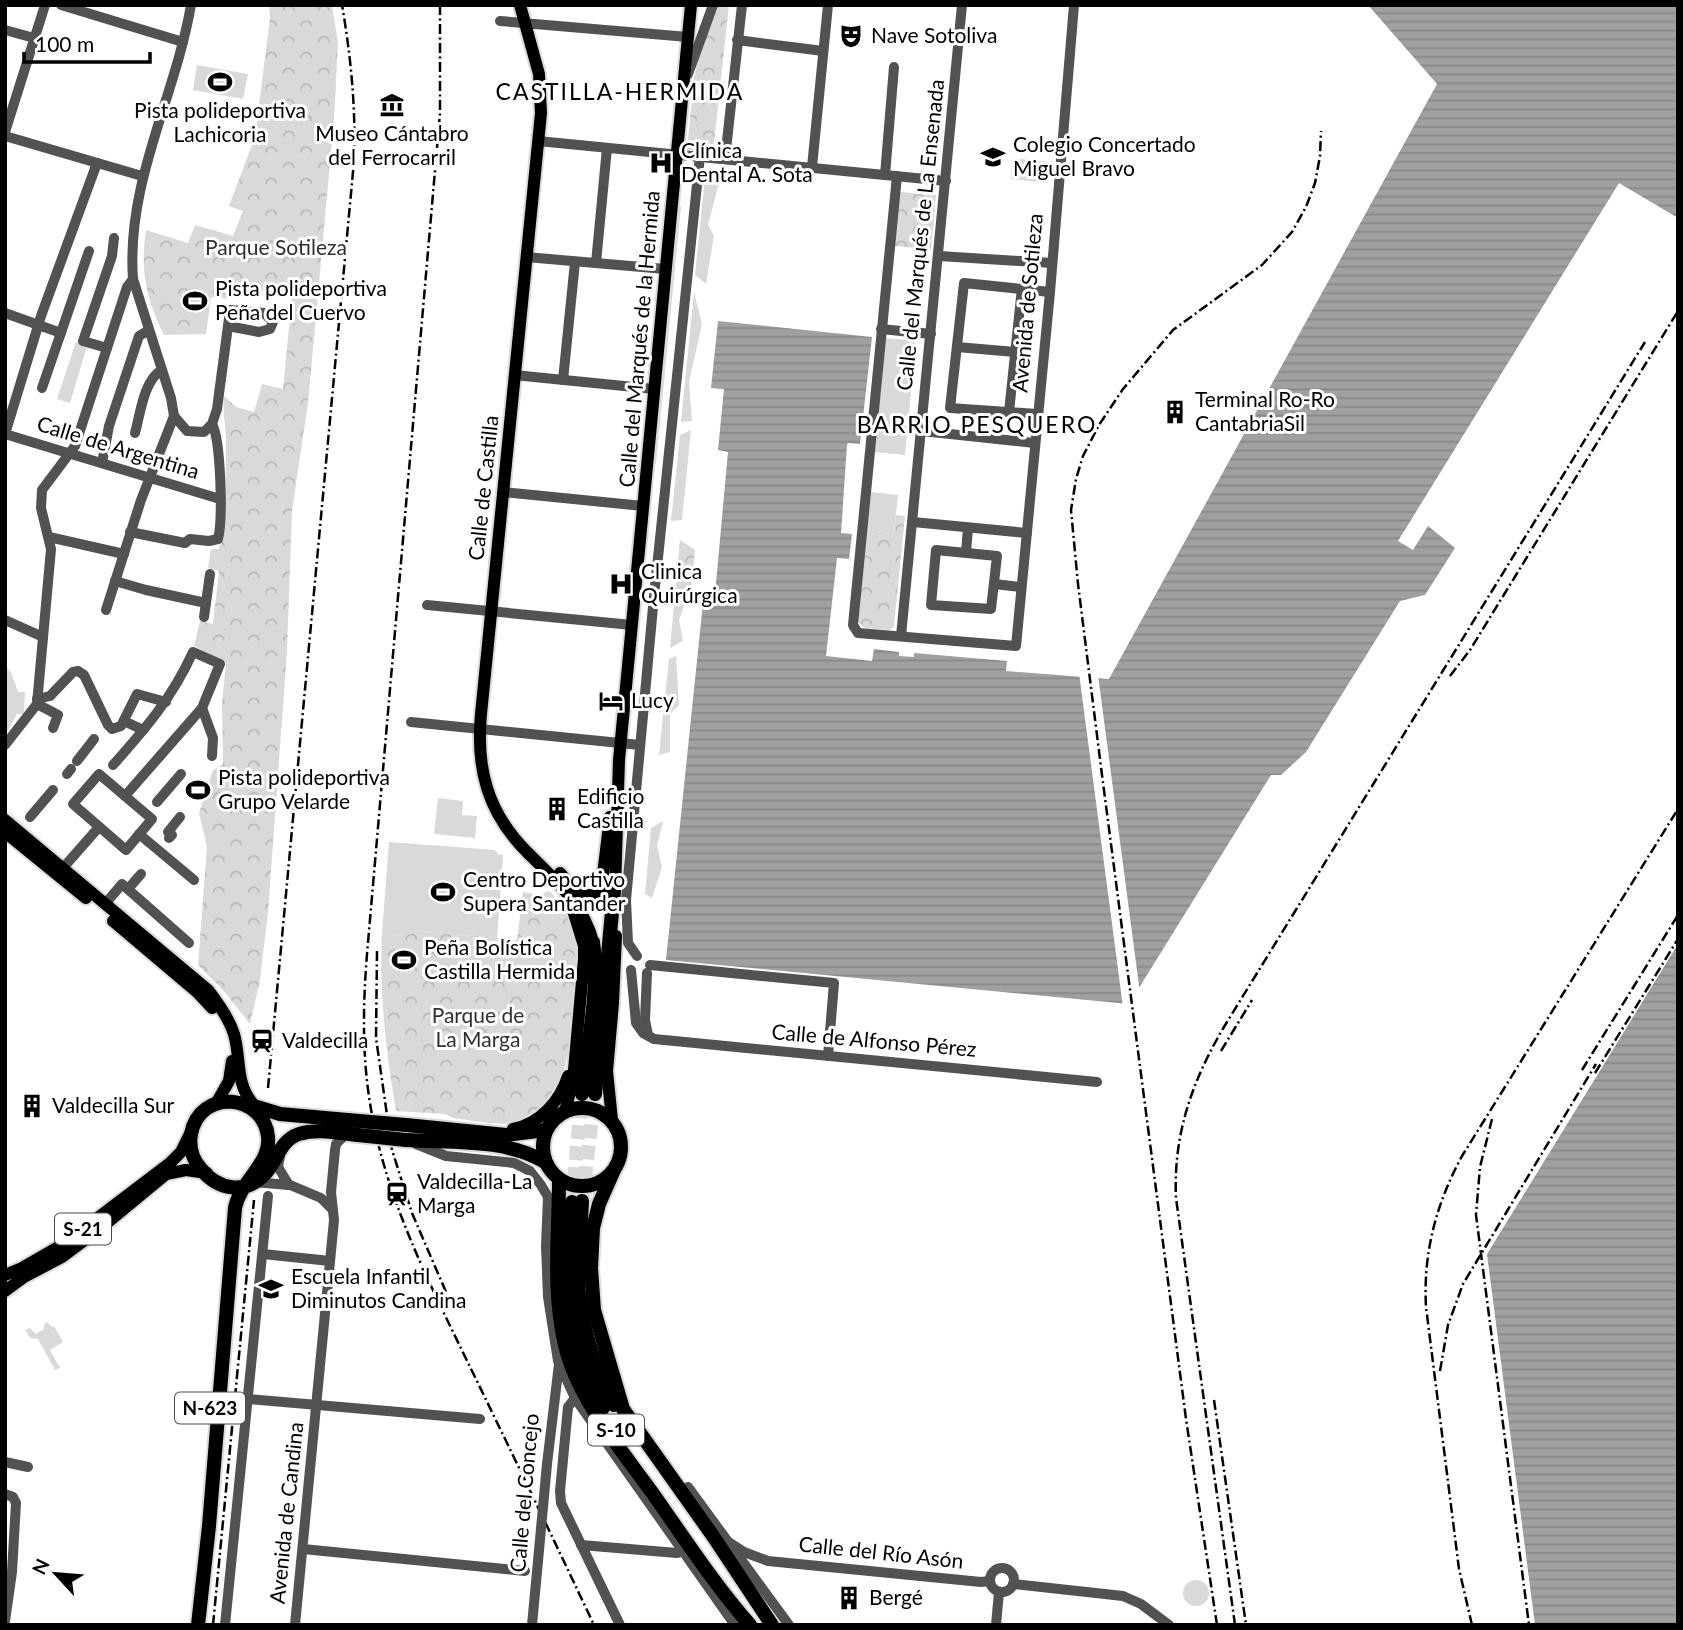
<svg xmlns="http://www.w3.org/2000/svg" width="1683" height="1630" font-family="Lato,sans-serif">
  <defs>
    <pattern id="park-crowns" width="20" height="18" patternUnits="userSpaceOnUse" patternTransform="scale(1.75)"><rect width="20" height="18" fill="#d9d9d9"/><path d="M2 6a3 3 0 1 1 6 0M12 15a3 3 0 1 1 6 0" fill="none" stroke="#b8b8b8"/></pattern>
    <pattern id="water-rules" width="6" height="5" patternUnits="userSpaceOnUse" patternTransform="scale(1.75)"><rect width="6" height="5" fill="#a0a0a0"/><path d="M0 2.5h6" fill="none" stroke="#888"/></pattern>
  </defs>
  <rect width="100%" height="100%" fill="#fff"/>
  <g fill="#d9d9d9">
    <path d="M197 65 248 74 243 99 193 90Z"/>
    <path d="M1012 158 1050 162 1047 183 1011 179Z"/>
    <path d="M705 177 719 183 708 225 714 236 706 284 695 275Z"/>
    <path d="M678 206H681L656 464H653Z"/>
    <path d="M694 292 702 324 689 382 692 421 681 422Z"/>
    <path d="M886 338 916 341 905 455 875 452Z"/>
    <path d="M76 342 87 346 70 403 57 399Z"/>
    <path d="M691 430 682 520 671 521 680 435Z"/>
    <path d="M871 492 898 495 894 533 867 530Z"/>
    <path d="M677 571 692 582 679 620 683 641 670 648Z"/>
    <path d="M676 656 679 705 670 714V752L659 755 669 659Z"/>
    <path d="M5 666 11 672 18 692H25L24 714H17L5 736Z"/>
    <path d="M438 798 463 801 462 815 477 816 475 838 434 834Z"/>
    <path d="M663 821 657 846 662 867 652 898 645 894 651 828Z"/>
    <path d="M389 842 495 850 498 854 503 855 497 938 413 930 412 933 406 936 382 933Z"/>
    <path d="M47 1322 52 1327 54 1326 63 1342 50 1350 60 1368 55 1370 38 1339 30 1338 25 1330 30 1328 36 1334 44 1329V1324Z"/>
    <circle cx="1196" cy="1593" r="13"/>
  </g>
  <g fill="url(#park-crowns)">
    <path d="M269 5H332L338 43 334 119 308 403 292 511 287 651 268 912 260 980 250 1024 223 990 198 965 207 846 199 813 213 770 223 764 222 703 226 663 194 646 200 621 213 624 219 571 208 568 211 549H219C225 513 226 477 226 440 226 425 222 411 224 396L236 407 254 412 262 384 283 389 292 296 231 286 230 299 211 297 206 334 164 335C146 299 140 271 146 230L188 243 195 225 233 236 243 211 229 206 255 137 270 18Z"/>
    <path d="M717 5H729L713 152 687 150 694 78 699 55Z"/>
    <path d="M899 192 936 195 931 249 893 246Z"/>
    <path d="M896 515 905 516 894 626 890 630 864 628 858 621 866 533 867 530 894 533Z"/>
    <path d="M680 540 695 550 692 582 677 571Z"/>
    <path d="M549 891C558 900 567 908 571 921 575 935 578 953 578 968 577 995 570 1060 559 1084 553 1098 537 1115 522 1121 505 1128 472 1120 453 1118L445 1114 396 1111C386 1051 379 995 382 933L406 936 412 933V930L517 940 523 892 539 895Z"/>
  </g>
  <g fill="url(#water-rules)">
    <path d="M1368 5H1678V218L1619 183 1398 541 1413 550 1428 526 1455 548 1425 595 1400 601 1306 752 1281 775H1271L1129 1004 666 960 704 593 715 594 728 452 718 450 724 389 711 388 718 321 872 337 860 444 848 443 847 445 841 533 852 534 849 559 837 558 826 656 872 661 874 649 899 652V656L914 657V653L1007 661 1006 671 1109 679 1437 84Z"/>
    <path d="M1678 944V1625H1535L1487 1254Z"/>
  </g>
  <path fill="#fff" d="M1079 673 1098 675 1140 993 1132 1006 1123 1007Z"/>
  <g fill="none" stroke-linecap="round" stroke-linejoin="round">
    <g stroke="#d9d9d9" stroke-width="14" stroke-dasharray="14 7" stroke-linecap="butt">
      <path d="M582 1201 595 1094"/>
      <path d="M572 1202 582 1094"/>
    </g>
    <g stroke="#dbdbdb" stroke-width="16">
      <g id="major">
        <path d="M520 5 539 74 541 113 481 714C476 768 487 812 527 852 553 878 584 904 593 942"/>
        <path d="M5 820 208 990C218 1003 229 1018 234 1034 241 1058 235 1083 253 1104"/>
        <path d="M5 832 86 898"/>
        <path d="M560 873C571 885 584 904 601 891L610 817"/>
        <path d="M615 890 619 760 691 5"/>
        <path d="M113 921 197 992 212 1008"/>
        <path d="M217 1102 229 1081 232 1061"/>
        <path d="M565 1111 573 1081 584 959V946L572 907"/>
        <path d="M612 1120 607 1071 613 1003 616 936"/>
        <path d="M513 1129C540 1124 560 1101 568 1076"/>
        <path d="M5 1275 22 1268 62 1245 170 1163 181 1152 191 1132"/>
        <path d="M5 1291 24 1277 62 1257 97 1231 166 1174 186 1170 207 1173"/>
      </g>
    </g>
    <g stroke="#dbdbdb" stroke-width="18">
      <g id="highway">
        <path d="M582 1094C587 1047 600 989 593 942"/>
        <path d="M595 1094 615 880"/>
        <path d="M257 1107 280 1114 359 1121"/>
        <circle cx="582" cy="1147" r="39"/>
        <path d="M406 1125 506 1135 546 1130"/>
        <path d="M406 1140C451 1143 505 1138 545 1162"/>
        <path d="M614 1170 599 1204 593 1228 591 1268 594 1310 623 1409 713 1536 772 1625"/>
        <path d="M559 1179C559 1235 552 1290 565 1345 577 1398 620 1448 651 1491 683 1536 713 1583 750 1625"/>
        <path d="M582 1201C581 1227 578 1253 578 1278 579 1323 594 1365 614 1405"/>
        <path d="M572 1202C570 1239 565 1278 571 1316 577 1348 590 1378 603 1408"/>
        <path d="M198 1625 209 1526 235 1208C240 1181 271 1164 268 1137 264 1094 200 1087 191 1134 189 1146 192 1159 201 1169 218 1190 245 1195 265 1174 278 1160 279 1141 299 1134 317 1128 339 1133 358 1135"/>
      </g>
    </g>
    <g stroke="#525252" stroke-width="10">
      <path d="M61 5 183 42"/>
      <path d="M191 5C175 98 126 182 133 279L171 398 174 416 187 431 204 432 212 424 217 409 228 326"/>
      <path d="M500 21 688 37"/>
      <path d="M5 30 34 38"/>
      <path d="M737 40 823 51"/>
      <path d="M688 74 713 5"/>
      <path d="M5 132 45 5"/>
      <path d="M5 136 142 176"/>
      <path d="M538 141 946 181"/>
      <path d="M725 159 742 5"/>
      <path d="M812 167 828 5"/>
      <path d="M885 175 894 67"/>
      <path d="M897 176 853 625 858 633 1016 646 1050 292 1074 5"/>
      <path d="M939 256 1052 263"/>
      <path d="M526 257 665 269"/>
      <path d="M596 263 607 148"/>
      <path d="M230 310 264 313 273 322 270 329 259 332 228 326Z"/>
      <path d="M5 313 61 333"/>
      <path d="M881 329 931 334"/>
      <path d="M957 347 1015 352"/>
      <path d="M107 348 83 341 112 256 114 238"/>
      <path d="M514 375 654 389"/>
      <path d="M563 380 575 262"/>
      <path d="M42 388 89 251"/>
      <path d="M1009 412 1022 288"/>
      <path d="M1037 414 950 408 964 283 1050 292"/>
      <path d="M922 431 1035 443"/>
      <path d="M135 433C140 415 144 379 162 370"/>
      <path d="M5 434 41 316 97 163"/>
      <path d="M5 434 220 499"/>
      <path d="M102 463 109 426 139 336 149 330"/>
      <path d="M503 492 643 506"/>
      <path d="M913 522 1027 533"/>
      <path d="M130 532 185 543 190 539 209 541 218 539C223 520 221 440 212 424"/>
      <path d="M49 537 124 554"/>
      <path d="M936 550 997 556 991 609 931 605Z"/>
      <path d="M966 552 968 528"/>
      <path d="M115 581 146 590 206 603"/>
      <path d="M994 584 1021 587"/>
      <path d="M427 605 632 625"/>
      <path d="M106 610 141 500 174 416"/>
      <path d="M204 617 210 574"/>
      <path d="M5 620 43 637"/>
      <path d="M901 636 962 5"/>
      <path d="M37 699 50 696 73 672 78 671 84 675 108 725 112 729 121 726 137 694 166 702"/>
      <path d="M37 704 58 715 53 728"/>
      <path d="M202 708 213 738 212 756"/>
      <path d="M124 721 143 730"/>
      <path d="M411 722 640 745"/>
      <path d="M5 745 37 704 51 549 41 508 42 490 75 446 127 287 133 279"/>
      <path d="M77 761 94 739"/>
      <path d="M113 765C146 728 172 698 193 652L220 664 202 708 125 796"/>
      <path d="M67 774 71 769"/>
      <path d="M99 774 152 819 126 850 73 804Z"/>
      <path d="M157 802 181 774"/>
      <path d="M30 817 53 790"/>
      <path d="M139 834 194 880"/>
      <path d="M169 838 172 835 168 832 180 817"/>
      <path d="M63 868 99 827"/>
      <path d="M128 889 141 874"/>
      <path d="M105 904 122 884 189 943"/>
      <path d="M637 956 628 943 626 900 654 596 700 156"/>
      <path d="M650 965 834 983 828 1056"/>
      <path d="M631 970 636 1023 643 1033 654 1039 1097 1082"/>
      <path d="M647 973 645 1020 648 1035"/>
      <path d="M416 1144 446 1156 514 1163 530 1171 541 1185 548 1197 546 1246 548 1297 558 1361 575 1398 735 1625"/>
      <path d="M280 1156 278 1167 289 1185"/>
      <path d="M254 1182 288 1185"/>
      <path d="M283 1182 321 1198 331 1208"/>
      <path d="M263 1254 330 1261"/>
      <path d="M575 1398 568 1407 560 1491 561 1503 620 1625"/>
      <path d="M248 1399 480 1419"/>
      <path d="M5 1462 28 1467"/>
      <path d="M547 1464 559 1364"/>
      <path d="M688 1487 789 1625"/>
      <path d="M5 1494 13 1497 16 1503 12 1572 5 1621"/>
      <path d="M730 1543 744 1552 768 1561 981 1582 990 1581"/>
      <path d="M581 1545 677 1553 682 1551"/>
      <path d="M303 1549 525 1571"/>
      <circle cx="1002" cy="1580" r="12"/>
      <path d="M1013 1584 1123 1596 1141 1604 1169 1625"/>
      <path d="M225 1625 268 1196"/>
      <path d="M295 1625 334 1220 331 1192 335 1150 336 1144 346 1134"/>
      <path d="M532 1625 538 1561"/>
      <path d="M996 1625 999 1592"/>
    </g>
    <use href="#major" stroke="#000" stroke-width="12"/>
    <use href="#highway" stroke="#000" stroke-width="14"/>
    <g stroke="#000" stroke-width="2.5" stroke-dasharray="10 3.5 2 3.5" stroke-linecap="butt">
      <path d="M440 5V113L367 954C363 1004 362 1054 370 1103 385 1199 430 1284 472 1371 513 1455 554 1540 594 1625"/>
      <path d="M1450 676 1470 650 1678 311"/>
      <path d="M377 951 376 1038 392 1150 412 1213 452 1306"/>
      <path d="M1221 1051 1252 1000"/>
      <path d="M1582 1070 1678 915"/>
      <path d="M1595 1073 1678 939"/>
      <path d="M268 1088 354 161C356 109 351 57 342 5"/>
      <path d="M1492 1119 1480 1167 1476 1215 1529 1625"/>
      <path d="M1440 1371 1448 1325 1463 1284 1596 1064"/>
      <path d="M1214 1400 1246 1625"/>
      <path d="M213 1625 254 1200"/>
      <path d="M1217 1625 1186 1419 1102 775 1078 584 1071 510 1076 479 1083 456 1099 425 1123 389 1173 330 1262 265 1292 232 1306 207 1315 183 1320 156 1321 131"/>
      <path d="M1235 1625 1176 1198C1173 1133 1193 1078 1227 1022L1645 342"/>
      <path d="M1472 1625 1459 1569 1426 1307C1423 1253 1436 1204 1462 1156L1678 809"/>
    </g>
    <g stroke="#dbdbdb" stroke-width="18" stroke-linecap="butt">
      <g id="highway-bridge">
        <path d="M359 1121 406 1125"/>
        <path d="M358 1135 406 1140"/>
      </g>
    </g>
    <path stroke="#525252" stroke-width="10" d="M538 1561 547 1464"/>
    <use href="#highway-bridge" stroke="#000" stroke-width="14"/>
  </g>
  <defs>
    <g id="theatre-bare" transform="scale(1.89)"><path d="M-5-5.5Q0-4 5-5.5V0Q5 5 0 6Q-5 5-5 0ZM-3.3-2.5H-1v1.5H-3.3ZM1-2.5H3.3v1.5H1ZM-2.8 1Q0 5.5 2.8 1Z" fill="#000" stroke="#fff" stroke-width="2.5" paint-order="stroke"/></g>
    <g id="stadium-bare" transform="scale(1.89)"><path d="M0-5a6.5 5 0 1 0 0 10a6.5 5 0 1 0 0-10ZM-3.5-1.8h7v3.6h-7Z" fill="#000" stroke="#fff" stroke-width="2.5" paint-order="stroke"/></g>
    <g id="museum-bare" transform="scale(1.89)"><path d="M0-6L6-3V-2H-6V-3ZM-5-1h2V3h-2ZM-1-1h2V3h-2ZM3-1h2V3H3ZM-6 4H6V6H-6Z" fill="#000" stroke="#fff" stroke-width="2.5" paint-order="stroke"/></g>
    <g id="school-bare" transform="scale(1.89)"><path d="M0-5L7-2L0 1L-7-2ZM-4 1L0 2.5L4 1V4Q0 6-4 4Z" fill="#000" stroke="#fff" stroke-width="2.5" paint-order="stroke"/></g>
    <g id="hospital-bare" transform="scale(1.89)"><path d="M-5-5h3v3.5h4V-5h3V5h-3V1.5h-4V5h-3Z" fill="#000" stroke="#fff" stroke-width="2.5" paint-order="stroke"/></g>
    <g id="building-bare" transform="scale(1.89)"><path d="M-4-6H4V6H1V3H-1V6H-4ZM-2.5-4.3h1.7v1.8h-1.7ZM.8-4.3h1.7v1.8H.8ZM-2.5-1h1.7V.8h-1.7ZM.8-1h1.7V.8H.8Z" fill="#000" stroke="#fff" stroke-width="2.5" paint-order="stroke"/></g>
    <g id="hotel-bare" transform="scale(1.89)"><path d="M-6-4.5h1.5V1H6V5H4.5V3h-9V5H-6ZM-4 0a1.8 1.8 0 1 1 3.6 0ZM.5 0V-2.5h3Q6-2.5 6 0Z" fill="#000" stroke="#fff" stroke-width="2.5" paint-order="stroke"/></g>
    <g id="station-bare" transform="scale(1.89)"><path d="M-3-6H3Q5-6 5-4V2Q5 4 3 4L4.5 6H3L1.5 4h-3L-3 6H-4.5L-3 4Q-5 4-5 2V-4Q-5-6-3-6ZM-3.5-4v3h7v-3ZM-3.5 1v1.5H-2V1ZM2 1v1.5H3.5V1Z" fill="#000" stroke="#fff" stroke-width="2.5" paint-order="stroke"/></g>
  </defs>
  <g fill-rule="evenodd">
    <use href="#theatre-bare" x="851" y="36"/>
    <use href="#stadium-bare" x="220" y="82"/>
    <use href="#museum-bare" x="392" y="105"/>
    <use href="#school-bare" x="993" y="157"/>
    <use href="#hospital-bare" x="661" y="163"/>
    <use href="#stadium-bare" x="195" y="301"/>
    <use href="#building-bare" x="1175" y="412"/>
    <use href="#hospital-bare" x="621" y="584"/>
    <use href="#hotel-bare" x="611" y="701"/>
    <use href="#stadium-bare" x="198" y="790"/>
    <use href="#building-bare" x="557" y="809"/>
    <use href="#stadium-bare" x="443" y="892"/>
    <use href="#stadium-bare" x="404" y="960"/>
    <use href="#station-bare" x="262" y="1041"/>
    <use href="#building-bare" x="32" y="1106"/>
    <use href="#station-bare" x="397" y="1194"/>
    <use href="#school-bare" x="271" y="1289"/>
    <use href="#building-bare" x="849" y="1598"/>
  </g>
  <g text-anchor="middle" stroke-width="6" stroke-linejoin="round" paint-order="stroke">
    <g fill="#fff" stroke="#4c4c4c" stroke-width="2">
      <rect x="55" y="1213.5" width="56" height="31" rx="5"/>
      <rect x="175" y="1392.5" width="70" height="31" rx="5"/>
      <rect x="588" y="1414.5" width="56" height="31" rx="5"/>
    </g>
    <g font-size="19" font-weight="bold" fill="#000">
      <text x="83" y="1236">S-21</text>
      <text x="210" y="1415">N-623</text>
      <text x="616" y="1437">S-10</text>
    </g>
    <g font-size="21" fill="#000" stroke="#fff" text-anchor="start">
      <text x="871" y="43">Nave Sotoliva</text>
      <text x="220" y="118" text-anchor="middle">Pista polideportiva<tspan x="220" dy="24">Lachicoria</tspan></text>
      <text x="392" y="141" text-anchor="middle">Museo Cántabro<tspan x="392" dy="24">del Ferrocarril</tspan></text>
      <text x="1013" y="152">Colegio Concertado<tspan x="1013" dy="24">Miguel Bravo</tspan></text>
      <text x="681" y="158">Clínica<tspan x="681" dy="24">Dental A. Sota</tspan></text>
      <text x="215" y="296">Pista polideportiva<tspan x="215" dy="24">Peña del Cuervo</tspan></text>
      <text x="1195" y="407">Terminal Ro-Ro<tspan x="1195" dy="24">CantabriaSil</tspan></text>
      <text x="641" y="579">Clinica<tspan x="641" dy="24">Quirúrgica</tspan></text>
      <text x="631" y="708">Lucy</text>
      <text x="218" y="785">Pista polideportiva<tspan x="218" dy="24">Grupo Velarde</tspan></text>
      <text x="577" y="804">Edificio<tspan x="577" dy="24">Castilla</tspan></text>
      <text x="463" y="887">Centro Deportivo<tspan x="463" dy="24">Supera Santander</tspan></text>
      <text x="424" y="955">Peña Bolística<tspan x="424" dy="24">Castilla Hermida</tspan></text>
      <text x="282" y="1048">Valdecilla</text>
      <text x="52" y="1113">Valdecilla Sur</text>
      <text x="417" y="1189">Valdecilla-La<tspan x="417" dy="24">Marga</tspan></text>
      <text x="291" y="1284">Escuela Infantil<tspan x="291" dy="24">Diminutos Candina</tspan></text>
      <text x="869" y="1605">Bergé</text>
    </g>
    <g font-size="21" fill="#000" stroke="#fff">
      <text transform="translate(921 235) rotate(-84)" y="7">Calle del Marqués de La Ensenada</text>
      <text transform="translate(1028 303) rotate(-85)" y="7">Avenida de Sotileza</text>
      <text transform="translate(640 339) rotate(-85)" y="7">Calle del Marqués de la Hermida</text>
      <text transform="translate(118 448) rotate(17)" y="7">Calle de Argentina</text>
      <text transform="translate(484 488) rotate(-84)" y="7">Calle de Castilla</text>
      <text transform="translate(874 1041) rotate(5)" y="7">Calle de Alfonso Pérez</text>
      <text transform="translate(525 1493) rotate(-85)" y="7">Calle del Concejo</text>
      <text transform="translate(287 1513) rotate(-84)" y="7">Avenida de Candina</text>
      <text transform="translate(881 1553) rotate(6)" y="7">Calle del Río Asón</text>
    </g>
    <g font-size="21" fill="#303030" stroke="#fff">
      <text x="276" y="255">Parque Sotileza</text>
      <text x="478" y="1023">Parque de<tspan x="478" dy="24">La Marga</tspan></text>
    </g>
    <g font-size="23" letter-spacing="2" fill="#000" stroke="#fff">
      <text x="620" y="100">CASTILLA-HERMIDA</text>
      <text x="977" y="433">BARRIO PESQUERO</text>
    </g>
  </g>
  <rect width="1683" height="1630" fill="none" stroke="#000000" stroke-width="14"/>
  <g transform="translate(56 1574) rotate(296)" stroke="#ffffff" stroke-width="5" paint-order="stroke">
  <path d="M0-5L12 26L0 18L-12 26Z" fill="#000000"/>
  <text y="-10" font-size="19" font-weight="bold" text-anchor="middle" fill="#000000">N</text>
  </g>
  <path d="M24 52v10h126v-10" fill="none" stroke="#000000" stroke-width="3.5"/>
  <text x="35" y="52" font-size="21" fill="#000000" stroke="#ffffff" stroke-width="5" paint-order="stroke">100 m</text>
</svg>
